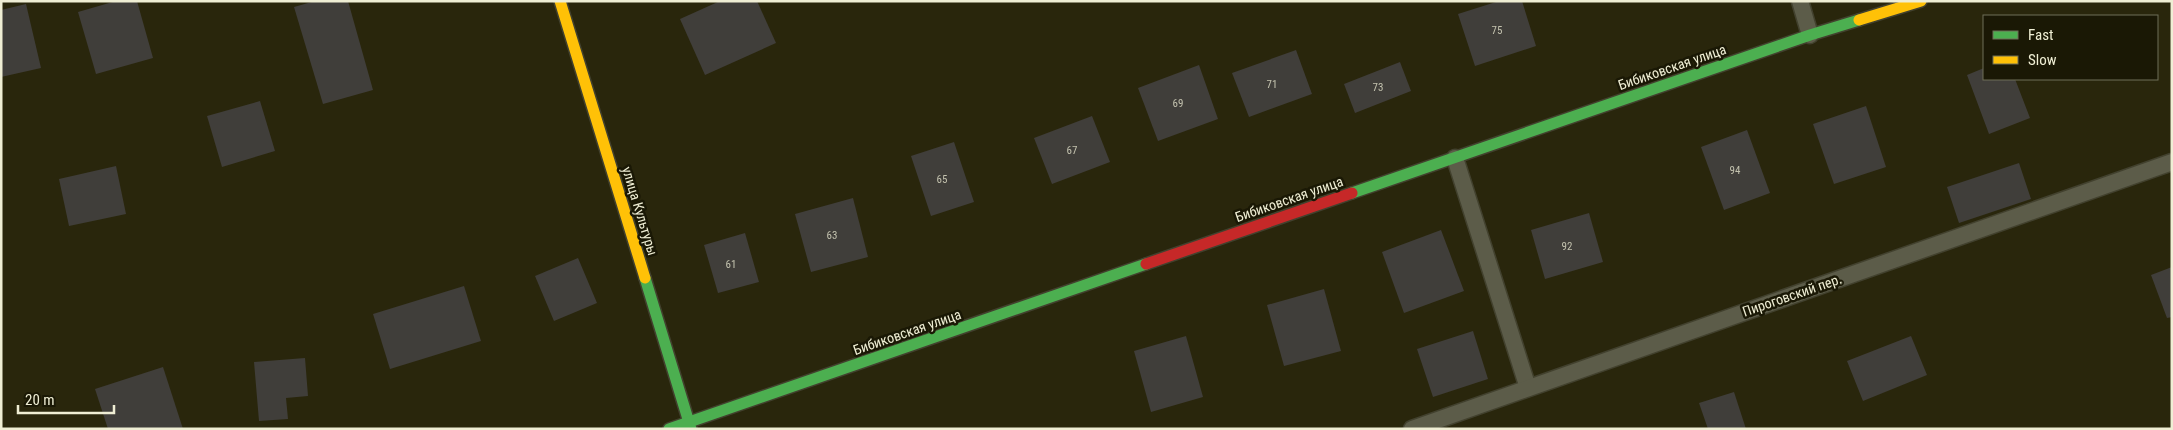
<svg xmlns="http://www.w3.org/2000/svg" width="2173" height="430" font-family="'Roboto Condensed',sans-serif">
  <rect width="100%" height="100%" fill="#29260c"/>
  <g fill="#403e3a">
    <path d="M116 1H137L153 58 96 74 78 12Z"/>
    <path d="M315 1H348L373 90 323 104 294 7Z"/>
    <path d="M720 1H757L776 43 705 75 680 19Z"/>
    <path d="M1499 1H1522L1536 46 1475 66 1458 14Z"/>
    <path d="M26 4 41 68 1 77V10Z"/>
    <path d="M1296 50 1312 94 1249 117 1232 73Z"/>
    <path d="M1400 62 1411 91 1355 113 1344 84Z"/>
    <path d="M1199 65 1218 119 1158 141 1138 88Z"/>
    <path d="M1984 68V79H2015L2030 118 1989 134 1967 75Z"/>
    <path d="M260 101 275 151 222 167 207 116Z"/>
    <path d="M1866 106 1886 167 1834 184 1813 124Z"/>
    <path d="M1092 116 1110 162 1052 184 1034 138Z"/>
    <path d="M1747 130 1770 193 1724 210 1701 147Z"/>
    <path d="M954 142 974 202 931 216 911 156Z"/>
    <path d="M2019 163 2031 199 1959 223 1947 187Z"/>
    <path d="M116 166 126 214 69 226 59 179Z"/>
    <path d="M853 198 868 257 811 272 795 214Z"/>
    <path d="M1589 213 1603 262 1545 279 1531 230Z"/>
    <path d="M1441 230 1464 291 1404 313 1382 252Z"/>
    <path d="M745 233 759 282 718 293 704 245Z"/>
    <path d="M578 258 597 303 554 321 535 276Z"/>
    <path d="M2172 267V317L2167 318 2151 275Z"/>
    <path d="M464 286 481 341 390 369 373 314Z"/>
    <path d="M1324 289 1341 351 1284 366 1267 305Z"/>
    <path d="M1473 331 1488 379 1433 397 1417 349Z"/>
    <path d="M1186 336 1203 397 1151 412 1134 351Z"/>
    <path d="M1911 336 1927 375 1863 401 1847 361Z"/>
    <path d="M305 358 308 396 286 398 288 419 259 421 254 362Z"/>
    <path d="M163 367 183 429H108L95 389Z"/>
    <path d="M1734 392 1746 429H1708L1699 403Z"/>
  </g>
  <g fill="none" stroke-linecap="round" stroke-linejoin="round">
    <g stroke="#42412e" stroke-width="19">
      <g id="lane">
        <path d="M1800 1 1810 35"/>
        <path d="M1455 158 1528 388"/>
        <path d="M1412 429 2172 162"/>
      </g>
    </g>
    <g stroke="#42412e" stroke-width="14">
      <g id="fast">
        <path d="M1352 193 1810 35 1859 20"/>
        <path d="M645 278 691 429"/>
        <path d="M669 429 1146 264"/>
      </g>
    </g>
    <g stroke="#42412e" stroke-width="14">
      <g id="slow">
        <path d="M560 1 645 278"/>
        <path d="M1859 20 1921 1"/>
      </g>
    </g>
    <g stroke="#42412e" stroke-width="14">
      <path id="jam" d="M1146 264 1352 193"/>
    </g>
    <use href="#lane" stroke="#5c5c49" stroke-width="16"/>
    <use href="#fast" stroke="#4caf50" stroke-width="11"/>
    <use href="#slow" stroke="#ffc107" stroke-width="11"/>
    <use href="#jam" stroke="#c62828" stroke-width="11"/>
  </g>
  <g text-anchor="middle" stroke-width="5" stroke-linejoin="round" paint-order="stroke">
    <g font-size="11" fill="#c3c2ae">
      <text x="1497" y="34">75</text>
      <text x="1272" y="88">71</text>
      <text x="1378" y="91">73</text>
      <text x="1178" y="107">69</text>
      <text x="1072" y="154">67</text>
      <text x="1735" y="174">94</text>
      <text x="942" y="183">65</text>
      <text x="832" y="239">63</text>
      <text x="1567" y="250">92</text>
      <text x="731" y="268">61</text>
    </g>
    <g font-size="14" fill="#efeed4" stroke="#1a1805">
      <text transform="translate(1672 67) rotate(-19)" y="5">Бибиковская улица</text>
      <text transform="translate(1289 199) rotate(-19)" y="5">Бибиковская улица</text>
      <text transform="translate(640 211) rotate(73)" y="5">улица Культуры</text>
      <text transform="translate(1792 295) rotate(-19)" y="5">Пироговский пер.</text>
      <text transform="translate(907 332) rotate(-19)" y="5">Бибиковская улица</text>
    </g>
  </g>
  <rect width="2173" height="430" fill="none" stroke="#efeed4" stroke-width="5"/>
  <rect x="1983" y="15" width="175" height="65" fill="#1a1805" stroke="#6f6e58"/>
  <rect x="1993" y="31" width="25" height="8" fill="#4caf50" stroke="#6f6e58"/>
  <text x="2028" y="40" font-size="15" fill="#efeed4">Fast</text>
  <rect x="1993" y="56" width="25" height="8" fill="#ffc107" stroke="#6f6e58"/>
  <text x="2028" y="65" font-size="15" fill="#efeed4">Slow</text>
  <path d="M18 405v8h96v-8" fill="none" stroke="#efeed4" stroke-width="2.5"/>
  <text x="25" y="405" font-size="15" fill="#efeed4" stroke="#1a1805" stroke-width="4" paint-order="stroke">20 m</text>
</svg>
